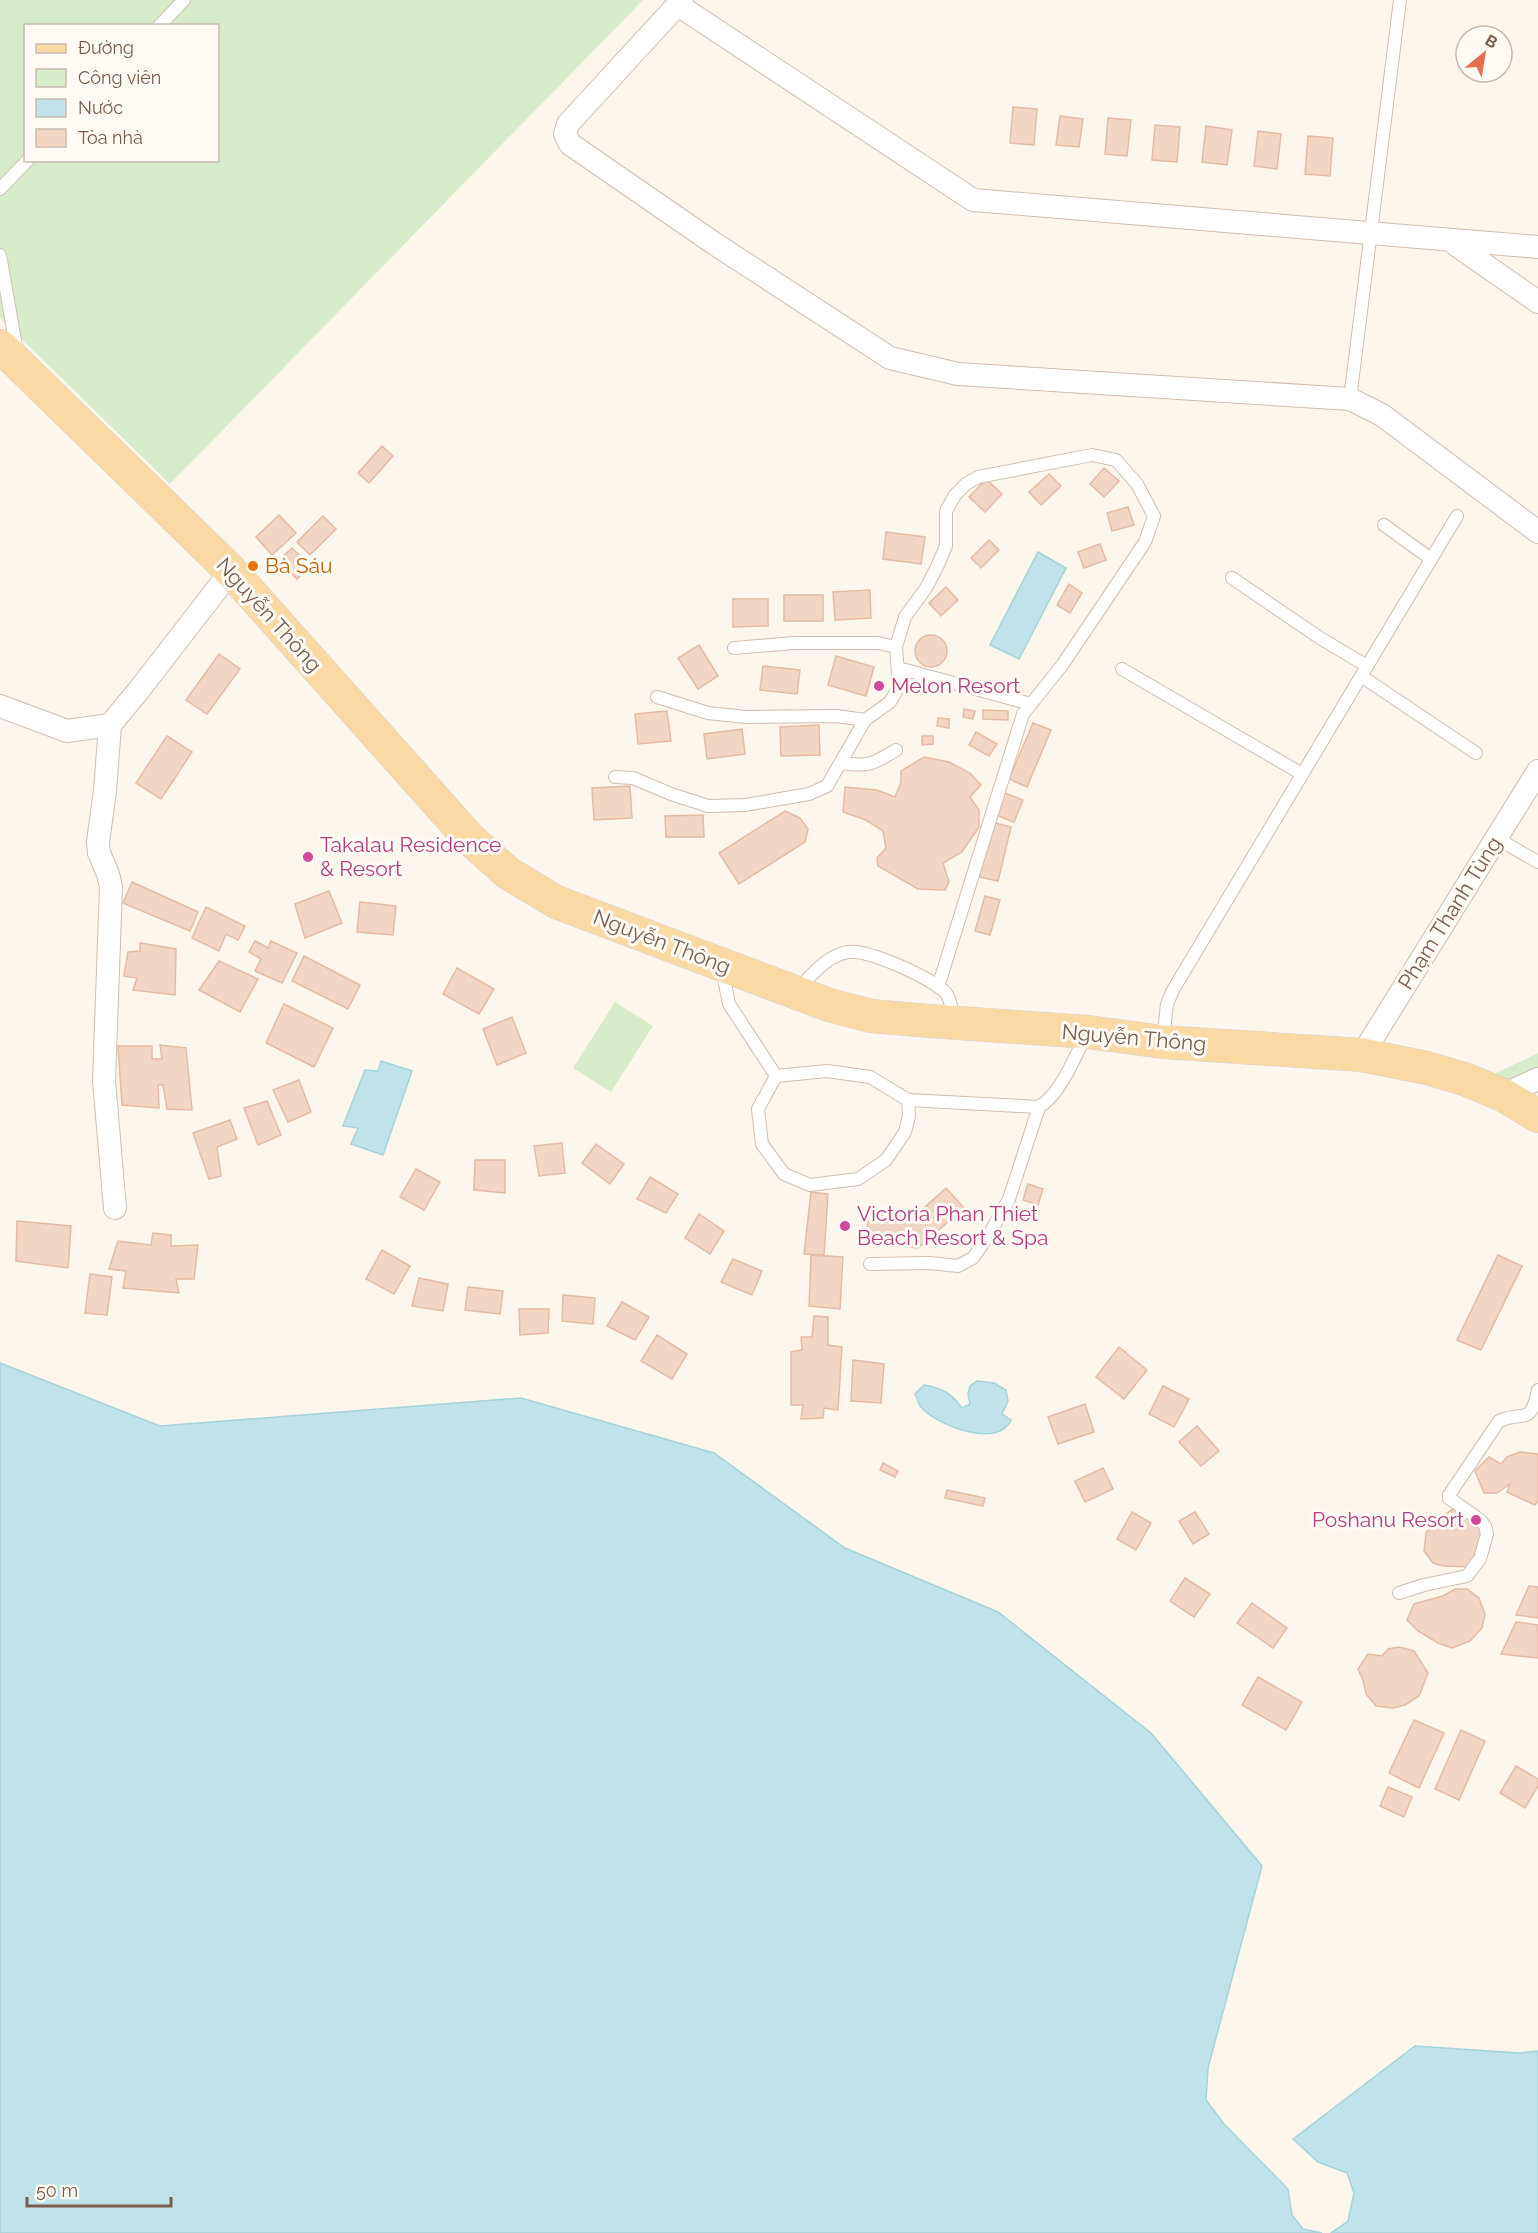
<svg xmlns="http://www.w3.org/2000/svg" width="1538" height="2233" font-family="Raleway,sans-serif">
  <rect width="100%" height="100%" fill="#fdf6ec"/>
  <g fill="#d8ecc9" fill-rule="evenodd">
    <path d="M0 0H643L170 484 0 318ZM26 26H218V160H26Z"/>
    <path d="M615 1002 653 1026 611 1092 573 1068Z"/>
    <path d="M1538 1053V1093L1492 1075Z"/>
  </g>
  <g fill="#bfe3e8" stroke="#a5d3da" stroke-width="1.5">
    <path d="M1038 552 1066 568 1019 659 990 645Z"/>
    <path d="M381 1061 412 1071 383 1155 351 1144 358 1128 343 1126 365 1070 378 1071Z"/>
    <path d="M0 1363 160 1426 521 1398 714 1453 845 1548 998 1612 1151 1733 1262 1866 1208 2068 1206 2100 1224 2124 1288 2189 1292 2215 1303 2229 1322 2233H0Z"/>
    <path d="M977 1381 994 1383 1006 1390 1008 1401 1002 1414 1011 1420C999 1449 937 1426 921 1407 918 1404 917 1398 915 1394L924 1385C942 1388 951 1393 962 1408L970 1404 968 1394 970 1386Z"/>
    <path d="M1415 2046 1519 2053 1538 2051V2233H1331L1348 2221 1354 2193 1347 2173 1318 2162 1293 2139Z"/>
  </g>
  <g fill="#f3d5c3" stroke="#e6bba3" stroke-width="1.5">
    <path d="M1013 107 1037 109 1034 145 1010 143Z"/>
    <path d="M1060 116 1083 119 1079 147 1056 145Z"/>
    <path d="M1108 118 1131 120 1127 156 1105 154Z"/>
    <path d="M1155 125 1180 127 1177 162 1152 160Z"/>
    <path d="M1206 126 1232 130 1227 165 1202 162Z"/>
    <path d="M1258 131 1281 134 1277 169 1254 166Z"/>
    <path d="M1308 136 1333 138 1330 176 1305 174Z"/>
    <path d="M382 446 393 456 369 483 358 473Z"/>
    <path d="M1104 468 1119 481 1104 497 1090 484Z"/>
    <path d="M1049 474 1061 486 1041 505 1029 492Z"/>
    <path d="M986 479 1002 494 985 512 969 497Z"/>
    <path d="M1128 507 1134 525 1112 531 1107 513Z"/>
    <path d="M279 515 296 533 272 555 256 537Z"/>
    <path d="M323 516 336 529 310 555 297 542Z"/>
    <path d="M886 532 925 537 921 564 883 559Z"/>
    <path d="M989 540 999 550 981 568 971 558Z"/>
    <path d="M1100 544 1106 560 1084 568 1078 552Z"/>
    <path d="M292 548 310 566 297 579 278 561Z"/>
    <path d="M1069 584 1082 593 1070 613 1057 605Z"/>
    <path d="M946 587 958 600 941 616 929 603Z"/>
    <path d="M870 590 871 618 835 620 833 592Z"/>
    <rect x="784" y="595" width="39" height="26"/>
    <path d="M733 599H768V626L733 627Z"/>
    <circle cx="931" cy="651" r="16"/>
    <path d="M699 645 718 676 698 689 678 658Z"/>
    <path d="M219 654 240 669 207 714 186 700Z"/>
    <path d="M836 656 874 667 866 696 828 685Z"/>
    <path d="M763 666 800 670 797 694 760 690Z"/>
    <path d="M964 709 975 711 973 719 963 717Z"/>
    <path d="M983 710 1008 711V720L983 719Z"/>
    <path d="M667 711 671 741 638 744 635 714Z"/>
    <path d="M938 718 949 719V728L937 726Z"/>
    <path d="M1033 723 1051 730 1027 787 1009 779Z"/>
    <path d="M819 725 820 755 781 756 780 727Z"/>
    <path d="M742 729 745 754 707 759 704 734Z"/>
    <path d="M976 732 997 744 989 756 969 745Z"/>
    <path d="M167 736 192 752 161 799 136 783Z"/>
    <path d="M922 736H933V744L922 745Z"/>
    <path d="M924 757 949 762 970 773 981 785 970 797 979 810V827L962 852 943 863 949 882 945 890 918 889 878 866 877 858 886 848 883 831 866 820 843 812 845 787 877 790 895 797 901 782V771Z"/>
    <path d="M630 786 632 818 594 820 592 788Z"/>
    <path d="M1005 793 1023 800 1014 822 996 815Z"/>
    <path d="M785 811 800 818 808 829 805 842 739 884 719 853Z"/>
    <path d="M703 815 704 837H666L665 816Z"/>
    <path d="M992 822 1011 827 998 881 979 877Z"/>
    <path d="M132 882 198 912 190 931 123 903Z"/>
    <path d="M329 891 342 923 305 938 295 904Z"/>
    <path d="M985 896 1000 900 990 935 975 931Z"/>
    <path d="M360 902 396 906 393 935 357 932Z"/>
    <path d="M206 907 245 926 238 940 226 934 219 951 192 938Z"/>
    <path d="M255 941 268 948 271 941 297 953 282 983 255 971 261 959 249 952Z"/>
    <path d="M140 943 176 949 175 995 133 990 137 978 124 976 128 952 140 951Z"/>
    <path d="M304 956 360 985 348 1009 292 981Z"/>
    <path d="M219 961 258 979 240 1012 199 990Z"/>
    <path d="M457 968 494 989 479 1014 443 994Z"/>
    <path d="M284 1004 333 1028 314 1067 266 1043Z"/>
    <path d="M512 1017 526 1053 497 1065 483 1029Z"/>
    <path d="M160 1045 186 1048 192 1110 167 1109 163 1085H158L159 1108 122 1105 118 1046H152V1059H162Z"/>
    <path d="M299 1080 311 1112 288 1122 273 1090Z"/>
    <path d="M267 1101 281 1135 258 1145 244 1108Z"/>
    <path d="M230 1120 237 1139 217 1147 221 1176 209 1179 193 1133Z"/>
    <path d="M562 1143 565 1173 539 1176 534 1146Z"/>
    <path d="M596 1144 624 1164 610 1184 582 1163Z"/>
    <path d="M475 1160H505V1193L474 1190Z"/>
    <path d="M416 1169 440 1182 424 1210 400 1197Z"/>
    <path d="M650 1177 678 1194 666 1213 637 1199Z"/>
    <path d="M1028 1184 1043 1189 1038 1205 1023 1200Z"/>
    <path d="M946 1188 964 1208 918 1248 866 1242 869 1211 914 1217Z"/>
    <path d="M811 1192 828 1194 824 1255 804 1254Z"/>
    <path d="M699 1214 724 1231 710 1254 685 1238Z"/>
    <path d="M17 1221 71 1226 68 1268 16 1261Z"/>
    <path d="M153 1233 171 1235V1246L198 1245 194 1279H176L179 1293 123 1288 126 1271 109 1269 118 1241 151 1245Z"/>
    <path d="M382 1250 410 1266 394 1294 366 1279Z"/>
    <path d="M811 1255 843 1257 840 1309 809 1306Z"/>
    <path d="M1498 1255 1522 1266 1481 1350 1457 1340Z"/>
    <path d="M733 1259 762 1271 752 1295 721 1282Z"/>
    <path d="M90 1274 112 1277 107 1315 85 1313Z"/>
    <path d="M419 1278 448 1284 443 1311 412 1306Z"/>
    <path d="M468 1287 503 1291 500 1314 465 1310Z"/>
    <path d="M563 1295 595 1298 593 1324 562 1321Z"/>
    <path d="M622 1302 649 1317 635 1340 607 1326Z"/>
    <path d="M519 1309H549L548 1333 520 1335Z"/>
    <path d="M814 1316 828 1317V1345L842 1347 838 1410 824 1408 823 1418 801 1419 803 1405H791V1352L802 1350 801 1337H812Z"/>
    <path d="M657 1335 687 1354 672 1379 641 1361Z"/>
    <path d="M1119 1347 1147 1370 1124 1399 1096 1377Z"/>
    <path d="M853 1360 884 1364 881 1403 851 1401Z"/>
    <path d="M1163 1386 1189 1399 1174 1427 1149 1414Z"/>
    <path d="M1085 1404 1094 1432 1058 1444 1048 1417Z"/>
    <path d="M1197 1426 1219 1451 1201 1466 1179 1442Z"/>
    <path d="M1520 1452 1538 1454V1501L1535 1505 1507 1492 1510 1484 1497 1493H1484L1475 1471 1489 1457 1501 1464 1507 1457Z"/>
    <path d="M883 1463 898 1471 895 1477 880 1470Z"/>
    <path d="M1103 1468 1113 1489 1085 1502 1075 1481Z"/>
    <path d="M947 1490 985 1498 983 1506 945 1498Z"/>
    <path d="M1455 1508 1481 1527 1482 1545 1473 1567 1443 1566 1433 1563 1424 1551 1426 1533 1439 1518Z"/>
    <path d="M1132 1512 1151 1523 1136 1550 1117 1539Z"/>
    <path d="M1195 1512 1209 1534 1193 1544 1179 1521Z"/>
    <path d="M1185 1578 1210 1594 1194 1617 1170 1601Z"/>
    <path d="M1529 1586 1538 1587V1618L1516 1615Z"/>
    <path d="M1455 1589H1467L1479 1598 1485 1614 1482 1628 1470 1641 1452 1648 1438 1643 1418 1631 1407 1620 1414 1604 1443 1596Z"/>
    <path d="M1252 1603 1287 1628 1273 1648 1237 1623Z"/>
    <path d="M1516 1622 1538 1625V1658L1501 1654Z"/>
    <path d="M1399 1647 1414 1651 1428 1673 1419 1696 1405 1705 1393 1708 1376 1706 1366 1694 1363 1680 1358 1669 1368 1654 1382 1656 1388 1649Z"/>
    <path d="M1258 1677 1302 1702 1286 1730 1242 1705Z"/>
    <path d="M1414 1720 1444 1733 1419 1788 1389 1773Z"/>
    <path d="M1461 1730 1485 1741 1459 1800 1435 1789Z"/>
    <path d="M1516 1766 1538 1779V1786L1525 1808 1500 1793Z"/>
    <path d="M1388 1787 1412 1797 1404 1817 1380 1806Z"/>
  </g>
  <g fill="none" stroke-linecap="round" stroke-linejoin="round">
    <g stroke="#d1beb0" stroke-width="14">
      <g id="service">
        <path d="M159 26 184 0"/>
        <path d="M0 189 28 160"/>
        <path d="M0 255 17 352"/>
        <path d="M1350 399 1400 0"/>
        <path d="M1384 525 1431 559"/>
        <path d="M1232 578 1320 638 1367 666"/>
        <path d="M734 648 794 643H878L896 647"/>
        <path d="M898 668 1031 704"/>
        <path d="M1122 669 1302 774"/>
        <path d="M1361 676 1476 753"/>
        <path d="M657 697 708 713 746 717 837 716 865 720"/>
        <path d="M841 763C869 767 873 764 896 750"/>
        <path d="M615 777 633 778 671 794 708 806 745 805 809 794 827 786 865 720 890 702 899 687 896 647 905 617 926 588 937 567 946 546V511L955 495 966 484 978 477 1092 455 1116 460 1137 484 1154 516 1145 542 1063 664 1023 714 938 987"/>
        <path d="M1496 838 1538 862"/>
        <path d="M722 968 729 1004 776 1076 758 1109 762 1144 784 1174 810 1185 858 1179 886 1160 905 1132 909 1116 908 1100 870 1077 827 1071 776 1076"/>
        <path d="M797 990C812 975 826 956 848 952 868 949 932 978 946 993 951 999 952 1012 954 1020"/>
        <path d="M1163 1041 1167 1004 1173 990 1457 516"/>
        <path d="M908 1100 1039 1107C1061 1094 1075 1056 1087 1033"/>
        <path d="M870 1264 930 1263 958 1266 973 1258 990 1233 1009 1199 1039 1107"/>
        <path d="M1399 1593 1424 1585 1467 1576 1480 1559 1487 1534 1485 1526 1480 1520 1449 1498V1495L1499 1421C1525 1410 1530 1427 1538 1390"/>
      </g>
    </g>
    <g stroke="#d1beb0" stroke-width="24">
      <g id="minor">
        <path d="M682 0 568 124 565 134 570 144 715 244 890 358 958 374 1350 399 1382 415 1538 532"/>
        <path d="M678 5 973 200 1538 247"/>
        <path d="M1449 240 1538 302"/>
        <path d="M0 706 67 731 110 725 139 690 231 571"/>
        <path d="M110 725 105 791 98 842 99 853 108 874 111 887 104 1081 115 1208"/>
        <path d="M1362 1055 1538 771"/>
        <path d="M1503 1095 1538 1079"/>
      </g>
    </g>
    <g stroke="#dad1cd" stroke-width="34">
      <path id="primary" d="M0 346 231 571 470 839 508 873 556 902 829 1005 871 1016 930 1021 1088 1032 1163 1042 1362 1055 1427 1068 1467 1080 1503 1095 1538 1116"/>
    </g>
    <use href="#service" stroke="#fff" stroke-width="12"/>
    <use href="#minor" stroke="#fff" stroke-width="22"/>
    <use href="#primary" stroke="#fbd9a5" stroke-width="33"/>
  </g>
  <circle fill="#e8710a" stroke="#fffaf3" stroke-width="2" cx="253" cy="566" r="6"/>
  <g fill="#d1479c" stroke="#fffaf3" stroke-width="2">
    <circle cx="879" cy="686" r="6"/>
    <circle cx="308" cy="857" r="6"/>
    <circle cx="845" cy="1226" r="6"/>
    <circle cx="1476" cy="1520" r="6"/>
  </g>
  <g text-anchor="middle" stroke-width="6" stroke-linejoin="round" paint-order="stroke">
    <g font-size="21" fill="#c56008" stroke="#fffaf3" text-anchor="start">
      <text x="265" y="573">Bà Sáu</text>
    </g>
    <g font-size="21" fill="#7a5c4d" stroke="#fffaf3">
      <text transform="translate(269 615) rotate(48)" y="7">Nguyễn Thông</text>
      <text transform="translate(1450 913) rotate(-58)" y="7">Phạm Thanh Tùng</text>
      <text transform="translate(662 942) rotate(21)" y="7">Nguyễn Thông</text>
      <text transform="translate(1134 1038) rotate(5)" y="7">Nguyễn Thông</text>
    </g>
    <g font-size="21" fill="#b23c85" stroke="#fffaf3" text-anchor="start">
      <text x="891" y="693">Melon Resort</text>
      <text x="320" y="852">Takalau Residence<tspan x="320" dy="24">&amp; Resort</tspan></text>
      <text x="857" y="1221">Victoria Phan Thiet<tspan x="857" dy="24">Beach Resort &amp; Spa</tspan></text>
      <text x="1464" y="1527" text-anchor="end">Poshanu Resort</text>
    </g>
  </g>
  <rect x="24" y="24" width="195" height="138" fill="#fffaf3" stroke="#cabbb1" stroke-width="1.5"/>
  <rect x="36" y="44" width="30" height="9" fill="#fbd9a5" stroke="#cabbb1" stroke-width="1.5"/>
  <text x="78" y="54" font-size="18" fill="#7a5c4d">Đường</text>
  <rect x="36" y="69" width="30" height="18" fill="#d8ecc9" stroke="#cabbb1" stroke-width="1.5"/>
  <text x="78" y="84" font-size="18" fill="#7a5c4d">Công viên</text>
  <rect x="36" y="99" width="30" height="18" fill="#bfe3e8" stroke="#cabbb1" stroke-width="1.5"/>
  <text x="78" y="114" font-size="18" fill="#7a5c4d">Nước</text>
  <rect x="36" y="129" width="30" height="18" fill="#f3d5c3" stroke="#cabbb1" stroke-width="1.5"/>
  <text x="78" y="144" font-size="18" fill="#7a5c4d">Tòa nhà</text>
  <g transform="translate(1484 54) rotate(30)"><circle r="28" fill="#fffaf3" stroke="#cabbb1" stroke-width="1.5"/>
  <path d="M0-4.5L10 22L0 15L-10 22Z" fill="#e76f51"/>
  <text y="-9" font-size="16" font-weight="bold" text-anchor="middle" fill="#7a5c4d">B</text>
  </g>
  <path d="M27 2197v9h144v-9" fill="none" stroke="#7a5c4d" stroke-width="3"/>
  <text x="36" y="2197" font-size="18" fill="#7a5c4d" stroke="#fffaf3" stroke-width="4.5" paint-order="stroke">50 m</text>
</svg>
